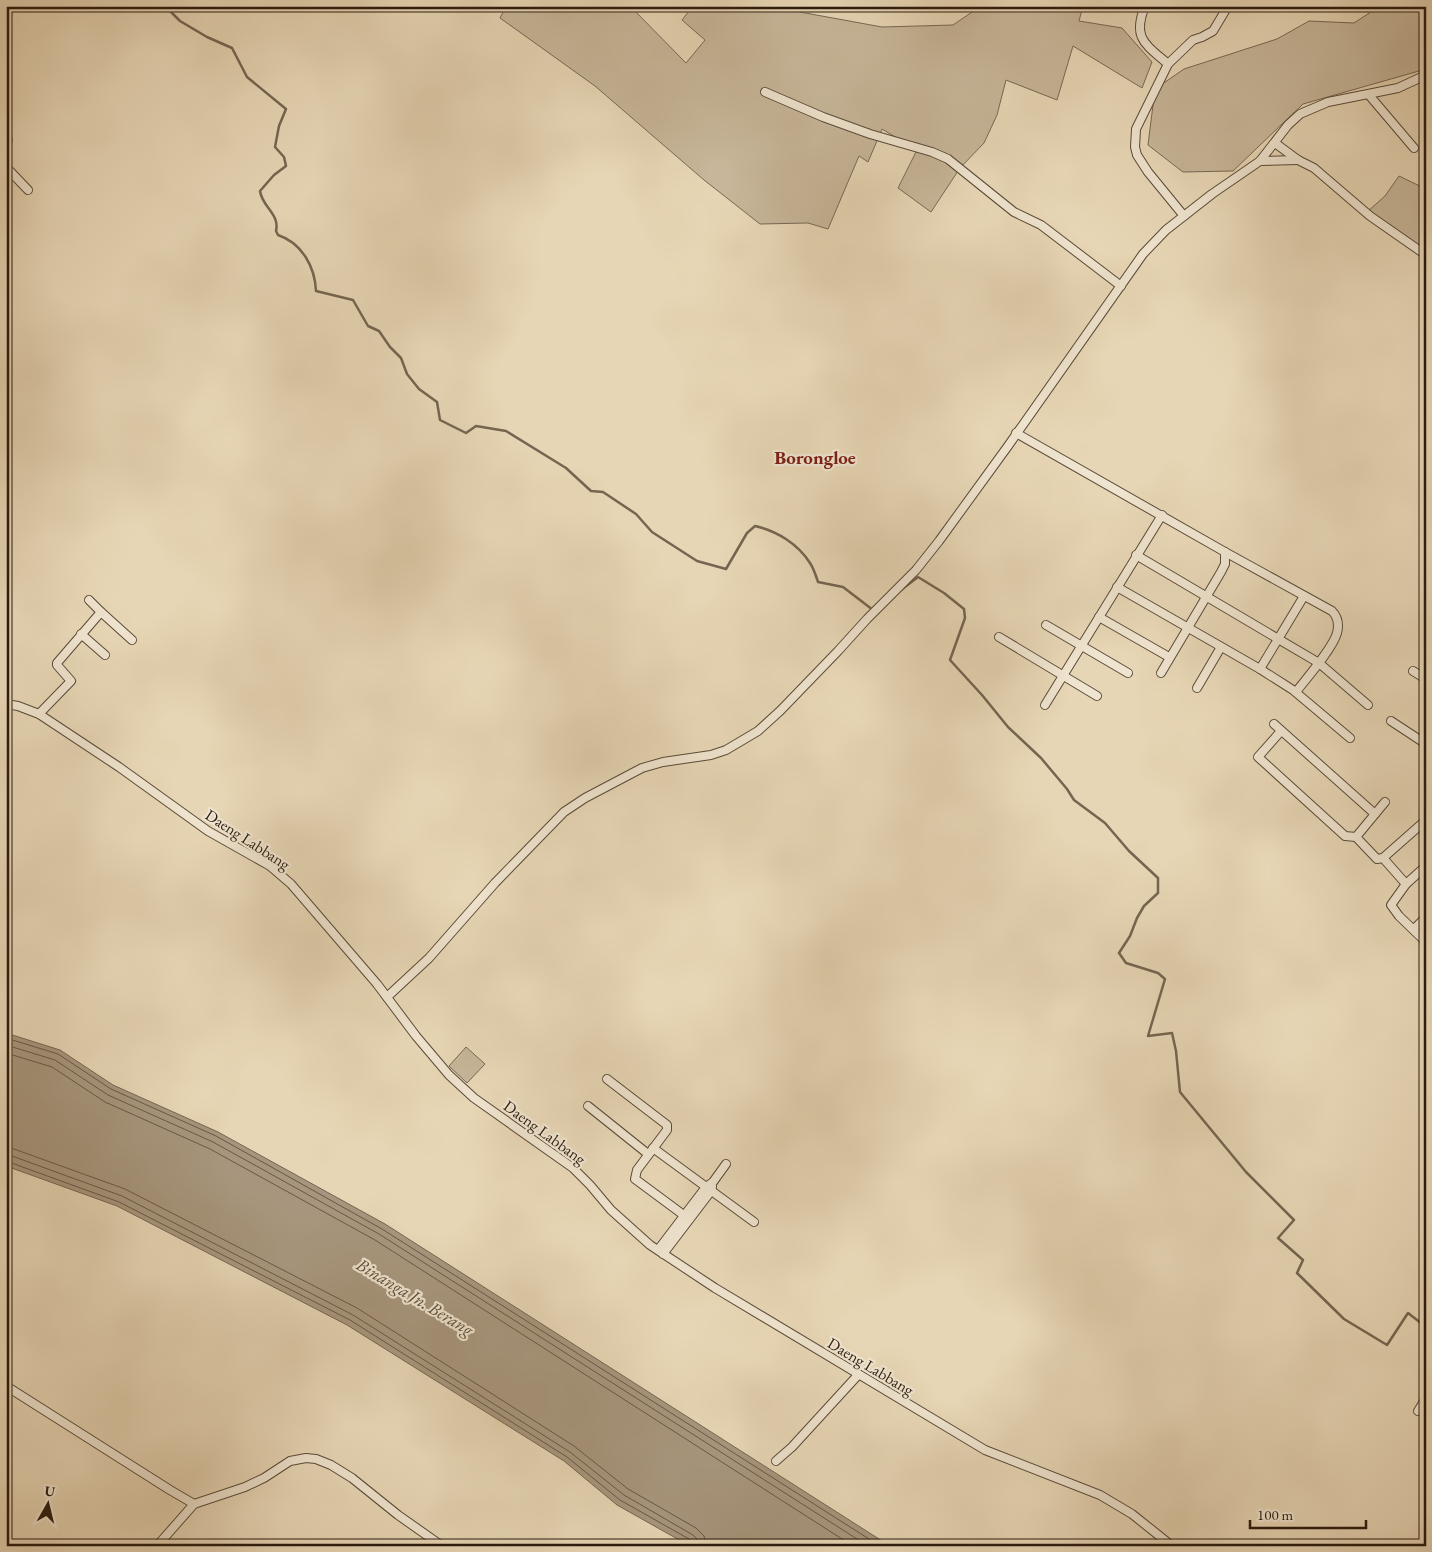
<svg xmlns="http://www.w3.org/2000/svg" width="1432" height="1552" font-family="'EB Garamond',serif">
  <rect width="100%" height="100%" fill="#e7d6b5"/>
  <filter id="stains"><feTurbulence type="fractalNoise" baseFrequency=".004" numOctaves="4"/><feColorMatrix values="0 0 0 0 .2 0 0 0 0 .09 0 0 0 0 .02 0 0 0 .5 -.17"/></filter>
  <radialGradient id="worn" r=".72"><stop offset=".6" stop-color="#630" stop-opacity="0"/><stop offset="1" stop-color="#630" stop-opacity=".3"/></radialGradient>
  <g fill="#c7b699" stroke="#786854">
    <path d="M506 6H630L686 63 705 40 682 20 693 6H767L882 27 953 25 981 6H1083L1079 21 1122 28 1152 62 1142 88 1073 46 1057 100 1006 80 997 115 984 143 960 168 931 212 898 188 917 150 882 129 868 162 859 156 828 229 808 223 760 224 704 180 595 86 500 18Z"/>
    <path d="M1380 6H1426V69L1303 104 1233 171 1183 172 1148 145 1155 89 1184 69 1277 39 1309 21 1354 23Z"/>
    <path d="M1399 176 1426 189V252L1367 212 1385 196Z"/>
    <path d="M466 1047 485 1064 467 1083 449 1066Z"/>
  </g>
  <path fill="#a7967d" stroke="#756551" d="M6 1033 60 1050 113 1085 218 1132 385 1224 890 1546H690L617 1505 564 1461 347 1325 117 1206 6 1166Z"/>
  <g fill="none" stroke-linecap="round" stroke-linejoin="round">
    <g stroke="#685846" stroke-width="1">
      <path d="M6 1038 58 1054 111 1089 216 1136 382 1229 880 1546"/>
      <path d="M6 1045 55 1060 108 1095 213 1142 379 1234 868 1546"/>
      <path d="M6 1053 52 1067 105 1102 210 1149 375 1240 853 1546"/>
      <path d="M6 1147 14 1149 125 1189 357 1308 574 1446 628 1489 696 1528 704 1536 706 1546"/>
      <path d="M6 1155 12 1156 122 1196 353 1315 570 1452 624 1495 693 1535 697 1539 698 1546"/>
      <path d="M6 1161 119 1202 350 1320 567 1457 620 1500 689 1539 691 1542 692 1546"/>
    </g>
    <g stroke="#756551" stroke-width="2.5">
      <path d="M165 6 180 21 207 37 232 48 247 77 286 109 279 126 275 147 284 157 286 166 274 175 260 191C262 207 280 214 276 231L278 235C302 243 315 267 316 291L353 300 368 326 379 331 390 347 401 358 407 374 419 389 437 402 440 420 466 433 476 426 506 431 566 468 591 491 603 492 636 514 652 532 697 561 726 569 747 533 755 526C777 531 798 544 810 563 814 569 816 576 818 582L843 587 873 610"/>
      <path d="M901 590 918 577 944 593 964 609 965 618 950 660 982 695 1008 727 1041 758 1067 789 1074 800 1105 823 1129 851 1158 878V893L1144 906 1137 918 1130 936 1119 953 1126 963 1158 973 1165 979 1148 1036 1172 1033 1176 1051 1180 1092 1246 1172 1294 1220 1278 1238 1303 1260 1297 1273 1344 1319 1387 1345 1408 1313 1426 1327"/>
    </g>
    <g stroke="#594a38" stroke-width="10">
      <g id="minor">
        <path d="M1145 6C1132 38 1145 44 1168 64"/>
        <path d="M765 92 823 117 870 134 932 152 948 159 1014 212 1041 225 1121 286"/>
        <path d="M1369 95 1414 148"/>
        <path d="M6 142 8 140"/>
        <path d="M1275 143 1298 160 1314 168 1370 216 1426 255"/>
        <path d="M1260 161 1298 160"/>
        <path d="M6 167 28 190"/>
        <path d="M1184 216 1148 172 1137 155 1135 147 1136 129 1168 64 1193 40 1202 37 1213 31 1228 6"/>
        <path d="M1016 433 1225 552 1332 611C1338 617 1339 625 1337 633 1333 648 1306 679 1296 692"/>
        <path d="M1136 555 1319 663 1368 705"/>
        <path d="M1117 587 1260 669 1293 690 1350 738"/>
        <path d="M89 600 101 612 132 640"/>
        <path d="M1099 617 1169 657"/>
        <path d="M1046 625 1128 673"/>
        <path d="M81 634 105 655"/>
        <path d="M999 637 1097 696"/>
        <path d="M1260 669 1304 596"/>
        <path d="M1413 671 1426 679"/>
        <path d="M1161 673 1221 572 1225 564V552"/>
        <path d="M1197 688 1221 647"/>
        <path d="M6 704 18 706 39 714 119 767 208 831 270 866 291 884 377 984 416 1036 449 1075 474 1098 573 1168 590 1185 611 1210 650 1245 715 1288 985 1450 1100 1495 1132 1514 1172 1546"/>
        <path d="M1045 705 1162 515"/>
        <path d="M39 714 71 681 57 665V663L101 612"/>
        <path d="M1391 721 1426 744"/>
        <path d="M1274 724 1375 814 1356 837 1377 859 1383 858"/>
        <path d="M1281 731 1258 757 1345 836 1356 837"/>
        <path d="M1375 814 1385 802"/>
        <path d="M1426 866 1406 884 1391 905 1399 916 1426 942"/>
        <path d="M1406 884 1383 858 1426 820"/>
        <path d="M1414 929 1426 917"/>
        <path d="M387 997 429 958 495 883 564 812 585 798 642 768 663 762 711 755 726 750 758 731 780 711 838 651 867 619 916 570 939 541 1008 446 1143 254 1166 230 1212 194 1260 161 1288 125 1300 114 1328 102 1398 88 1426 75"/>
        <path d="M607 1079 667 1125V1130L637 1170 635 1179 689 1219"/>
        <path d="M588 1106 648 1154"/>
        <path d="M653 1148 754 1222"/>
        <path d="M658 1250 706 1187 713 1182 726 1164"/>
        <path d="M663 1254 711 1191 712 1187"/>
        <path d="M6 1386 170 1490 194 1504"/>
        <path d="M1418 1411 1426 1398"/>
        <path d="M776 1461 792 1447 858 1375"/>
        <path d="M157 1546 194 1504 245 1487 264 1478 290 1461 306 1458 316 1459 331 1465 352 1478 398 1515 442 1546"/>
      </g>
    </g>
    <use href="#minor" stroke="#efe4cf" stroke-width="8"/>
  </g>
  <g text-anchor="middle" stroke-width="4.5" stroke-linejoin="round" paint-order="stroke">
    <g font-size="16" fill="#2a1b0f" stroke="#efe4cf">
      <text transform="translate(248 839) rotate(33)" y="6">Daeng Labbang</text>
      <text transform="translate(545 1132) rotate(36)" y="6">Daeng Labbang</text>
      <text transform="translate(871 1366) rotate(31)" y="6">Daeng Labbang</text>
    </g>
    <g font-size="18" font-style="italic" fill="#5c4c3b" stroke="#efe4cf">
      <text transform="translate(415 1297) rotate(31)" y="6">Binanga Jn. Berang</text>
    </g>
    <g font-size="19" font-weight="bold" fill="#7a1f14" stroke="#efe4cf">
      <text x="815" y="464">Borongloe</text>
    </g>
  </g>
  <rect width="1432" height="1552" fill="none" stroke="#e7d6b5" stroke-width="25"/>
  <rect x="8" y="8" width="1417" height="1537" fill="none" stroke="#2a1b0f" stroke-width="2.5"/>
  <rect x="12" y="12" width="1407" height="1527" fill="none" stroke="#2a1b0f"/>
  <g transform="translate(48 1504) rotate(8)" stroke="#efe4cf" stroke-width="4" paint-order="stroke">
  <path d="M0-4L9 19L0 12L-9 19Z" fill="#2a1b0f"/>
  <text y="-8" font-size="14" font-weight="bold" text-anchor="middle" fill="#2a1b0f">U</text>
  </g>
  <path d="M1250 1520v8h116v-8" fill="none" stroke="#2a1b0f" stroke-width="2.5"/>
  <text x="1257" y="1520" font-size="15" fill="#2a1b0f" stroke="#efe4cf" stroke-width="4" paint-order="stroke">100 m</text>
  <rect width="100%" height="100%" filter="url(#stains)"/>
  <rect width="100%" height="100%" fill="url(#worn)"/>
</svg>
